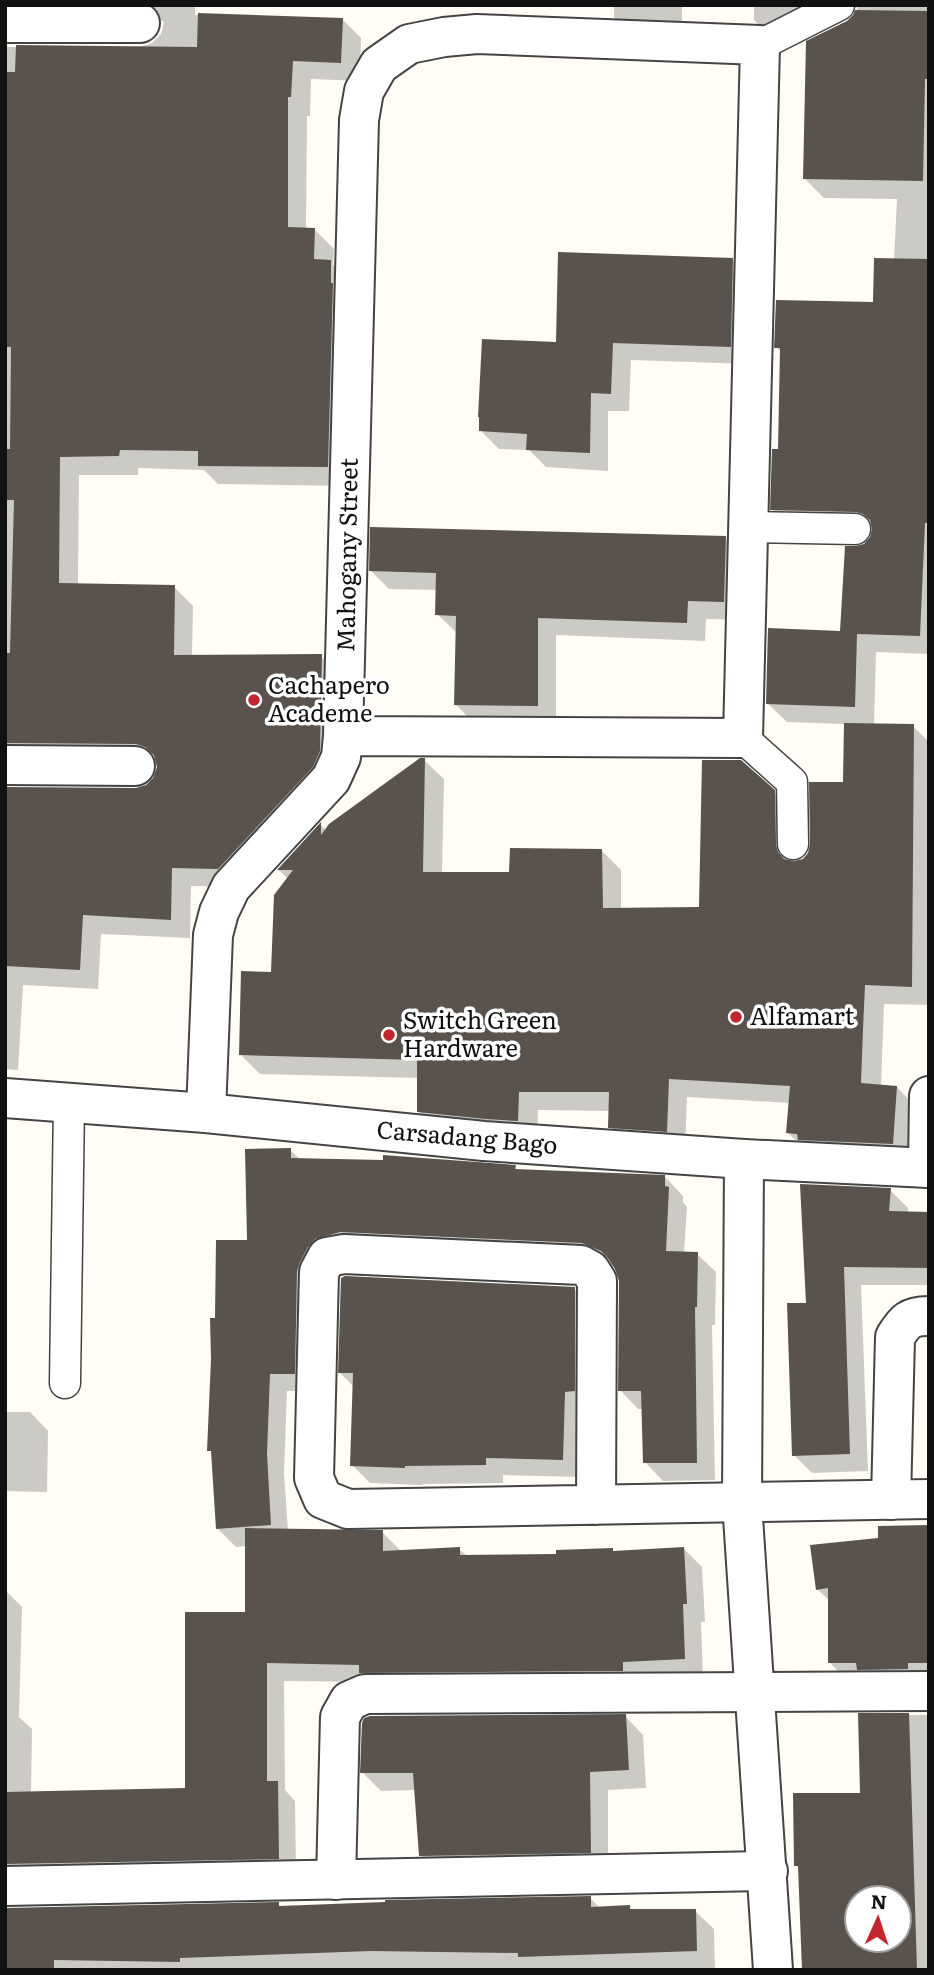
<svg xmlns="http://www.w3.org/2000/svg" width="934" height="1975" font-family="Literata,serif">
  <rect width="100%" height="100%" fill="#fffdf5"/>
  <g fill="#0003" fill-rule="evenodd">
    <path d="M5 5H195V15L342 19 361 38 360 81 311 79 310 116H307L306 229 315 230 334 249 333 265 349 281 347 486 218 484 204 470 138 468V475H79L78 585 174 587 193 606 192 656H321L340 675 338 771 238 887 191 886 190 938 101 934 98 989 23 985 18 1070 5 1069V789L136 790 147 786 155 779 159 767 156 763 25 762 5 773V47H140L152 43 161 34 164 22 160 20H25Z"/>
    <path d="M614 5H682V37L632 35 614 17Z"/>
    <path d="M754 5H929V654L876 652 874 726H913L929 742V1005L884 1004 881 1086 897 1087 916 1107 912 1163 808 1152 788 1133 790 1103 687 1097 685 1150 629 1146 610 1127V1111L538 1110 537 1140 438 1131 419 1112V1078L260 1074 241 1055 273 974 288 879 279 870 321 825 327 831 424 760 444 779 442 874H511L602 851 621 870V910L700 909 773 791 793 811 794 863 803 860 809 854 845 783V724L787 722 767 703 842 632 865 545 872 538 874 530 792 529 772 509 779 451 782 353 776 347 875 304 894 260 897 199 824 198 805 179 849 22 856 15 858 7 773 39 754 20Z"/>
    <path d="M732 259 751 278 748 364 631 360 629 411H608V471L546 467 529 450 499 449 480 430 558 343Z"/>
    <path d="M725 538 744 556 742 620 706 619 705 641 556 635V724L474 723 456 705 457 633 437 614 438 590 389 589 371 571Z"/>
    <path d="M290 1150 301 1160 515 1167 518 1170 665 1177 683 1196V1202L687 1207 684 1253 697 1254 716 1272 715 1325H712L715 1480 663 1481 645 1462 643 1409H638L620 1390 621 1281 616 1267 602 1261 333 1257 312 1391H287L284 1473 288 1531 382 1532 400 1550 459 1549 467 1556H558L612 1550 615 1553 684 1549 702 1567 705 1622H701L703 1677 370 1682 284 1681 285 1790 295 1801 296 1876 5 1893V1496L7 1592 22 1607 19 1717 32 1729 31 1793 187 1790 247 1614V1546L236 1547 217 1528 213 1453 209 1450 217 1320 248 1242Z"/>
    <path d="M890 1190 908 1208V1213H929V1285H861L868 1471 812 1473 794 1455 808 1304Z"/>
    <path d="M5 1208 7 1254H5Z"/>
    <path d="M574 1289 593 1307 581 1477 503 1475V1483L423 1484V1485L370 1483 352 1465 354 1387 340 1373Z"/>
    <path d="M5 1412H30L48 1431 47 1492 5 1491Z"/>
    <path d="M929 1541V1687L848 1681 830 1663V1601L817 1589Z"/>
    <path d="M860 1715H929V1970H804L800 1869 795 1865 862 1795ZM857 1898H899V1940H857Z"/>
    <path d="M625 1716 643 1735 646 1788 608 1790V1870L440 1874 421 1855 416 1790 381 1791 362 1772Z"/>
    <path d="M590 1898 601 1909 629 1907 633 1911H695L714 1929 715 1970H5L278 1904 281 1907Z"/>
  </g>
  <g fill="#5a524d" fill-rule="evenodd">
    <path d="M855 10 929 11V79H925L923 181 803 179 806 41 847 21 853 15Z"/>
    <path d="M198 13 343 18 341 63 293 61 291 97H288V227L315 228 314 259 331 260V283H333L328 467 198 466V451L120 450 119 456 60 457 59 583 175 585 174 655 322 654 320 751 313 767 218 869 172 868 171 920 83 915 80 970 5 966V787L136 788 146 785 153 778 157 767 154 755 145 747 136 744 5 743V653H10L14 500H5V449H10L11 347H5V72H15L16 45 197 47Z"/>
    <path d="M558 252 733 258 731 347 613 343 611 394 591 393 590 453 526 450 527 434 479 431V417H478L482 339 556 342Z"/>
    <path d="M874 258 929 259 927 455 929 456V499L928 523H925L920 636 857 634 855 707 766 704 768 628 840 631 845 546H855L864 544 870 537 872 529 870 520 863 514 856 512 770 510 772 449H778L780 348H774L776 300 873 302Z"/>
    <path d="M370 527 726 536 724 602 688 601 687 623 538 618V706L454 705 456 616 435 615 436 573 369 571Z"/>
    <path d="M844 723 914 724 912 987 865 985 863 1029 861 1083 897 1086 893 1144 798 1140 797 1134 786 1133 790 1086 669 1079 667 1132 608 1128 609 1092H519L518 1121 486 1119 417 1112V1060L239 1055 241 971 271 972 274 895 293 870H277L321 822V835L329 824 420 758H425L423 872H509L510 848 602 849 603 908 699 907 702 760H741L775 790 776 845 778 852 784 859 794 861 803 859 808 853 810 844 809 782H843Z"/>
    <path d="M291 1148V1158L383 1160V1155L516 1165 515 1169 665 1175V1186L669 1187 666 1251 698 1252 697 1307H695L697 1463H643L641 1391H618L619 1281 615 1269 608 1258 601 1251 582 1243 340 1232 315 1239 308 1247 300 1262 297 1271 295 1374H270L267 1454 271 1525 216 1529 211 1451H207L211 1359 210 1318H215L216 1240H247L245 1149Z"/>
    <path d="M800 1184 891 1188 889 1211 929 1212V1268L844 1267 850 1454 792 1456 787 1303H806Z"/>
    <path d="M345 1276 575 1287V1391L565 1392 563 1460 486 1458V1465L405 1466V1468L350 1466 353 1373H338L341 1278Z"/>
    <path d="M929 1525V1663H908V1669L857 1670 856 1663H828V1588L816 1590 810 1545 878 1538V1526Z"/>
    <path d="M245 1528 383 1530V1551L460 1547V1555L556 1554V1550L613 1548V1551L684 1547 687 1604H683L685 1659 623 1662V1671L359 1673V1665L267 1663V1781H278L279 1859 5 1864V1792L185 1788V1612H245Z"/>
    <path d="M858 1713H909L917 1970H802L798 1866H794L793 1793H860ZM857 1898H899V1940H857Z"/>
    <path d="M626 1714 629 1770 590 1772 591 1853 419 1856 413 1773H360L362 1723 364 1718 370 1716Z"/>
    <path d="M591 1896V1907L630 1905V1909H696L697 1951 518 1957V1953L371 1951 180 1958V1962L54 1960V1970H5V1908L279 1902V1906L385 1902V1900Z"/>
  </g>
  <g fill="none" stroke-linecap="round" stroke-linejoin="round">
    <g stroke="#444" stroke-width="33">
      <g id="service">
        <path d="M760 45 839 5"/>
        <path d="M749 527 855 529"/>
        <path d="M743 738 792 782 793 844"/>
        <path d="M65 1383 69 1102"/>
      </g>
    </g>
    <g stroke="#444" stroke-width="42">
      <g id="minor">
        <path d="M5 23H140"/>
        <path d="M5 765 135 766"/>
        <path d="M206 1113 213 935 219 912 231 887 331 779 341 757 343 736 359 120 364 91 379 65 409 44 444 37 477 34 760 45 743 738 343 736"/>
        <path d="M744 1159 742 1502 773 1970"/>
        <path d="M928 1168 929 1096"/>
        <path d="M891 1500 895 1337C905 1321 909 1316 929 1316"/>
        <path d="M596 1505 597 1281 590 1270 581 1265 344 1254 327 1257 319 1272 314 1478 323 1499 348 1509 929 1499"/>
        <path d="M336 1880 340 1717 349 1701 365 1694 929 1691"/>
        <path d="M5 1886 768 1871"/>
      </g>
    </g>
    <g stroke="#444" stroke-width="42">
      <path id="tertiary" d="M5 1098 206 1113 484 1141 744 1159 929 1168"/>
    </g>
    <use href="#service" stroke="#fff" stroke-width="30"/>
    <use href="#minor" stroke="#fff" stroke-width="38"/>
    <use href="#tertiary" stroke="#fff" stroke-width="38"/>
  </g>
  <g fill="#c4262e" stroke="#fff" stroke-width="2.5">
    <circle cx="254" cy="700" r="7"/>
    <circle cx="736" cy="1017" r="7"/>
    <circle cx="389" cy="1035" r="7"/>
  </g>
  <g text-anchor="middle" stroke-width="7" stroke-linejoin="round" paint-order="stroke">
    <g font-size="24" fill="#111" stroke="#fff">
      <text transform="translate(348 555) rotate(-89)" y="8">Mahogany Street</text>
      <text transform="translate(467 1138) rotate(5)" y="8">Carsadang Bago</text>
    </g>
    <g font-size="24" fill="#111" stroke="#fff" text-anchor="start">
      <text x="268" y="694">Cachapero<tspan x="268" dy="28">Academe</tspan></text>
      <text x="750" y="1025">Alfamart</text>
      <text x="403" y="1029">Switch Green<tspan x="403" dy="28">Hardware</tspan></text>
    </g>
  </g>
  <rect width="934" height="1975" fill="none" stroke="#111111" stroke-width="14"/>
  <g transform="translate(878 1919) rotate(3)"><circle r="33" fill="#ffffff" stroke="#a0a0a0" stroke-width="2"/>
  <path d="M0-5L12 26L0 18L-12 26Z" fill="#c4262e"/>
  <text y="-10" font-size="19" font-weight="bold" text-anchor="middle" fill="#111111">N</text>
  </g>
</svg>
